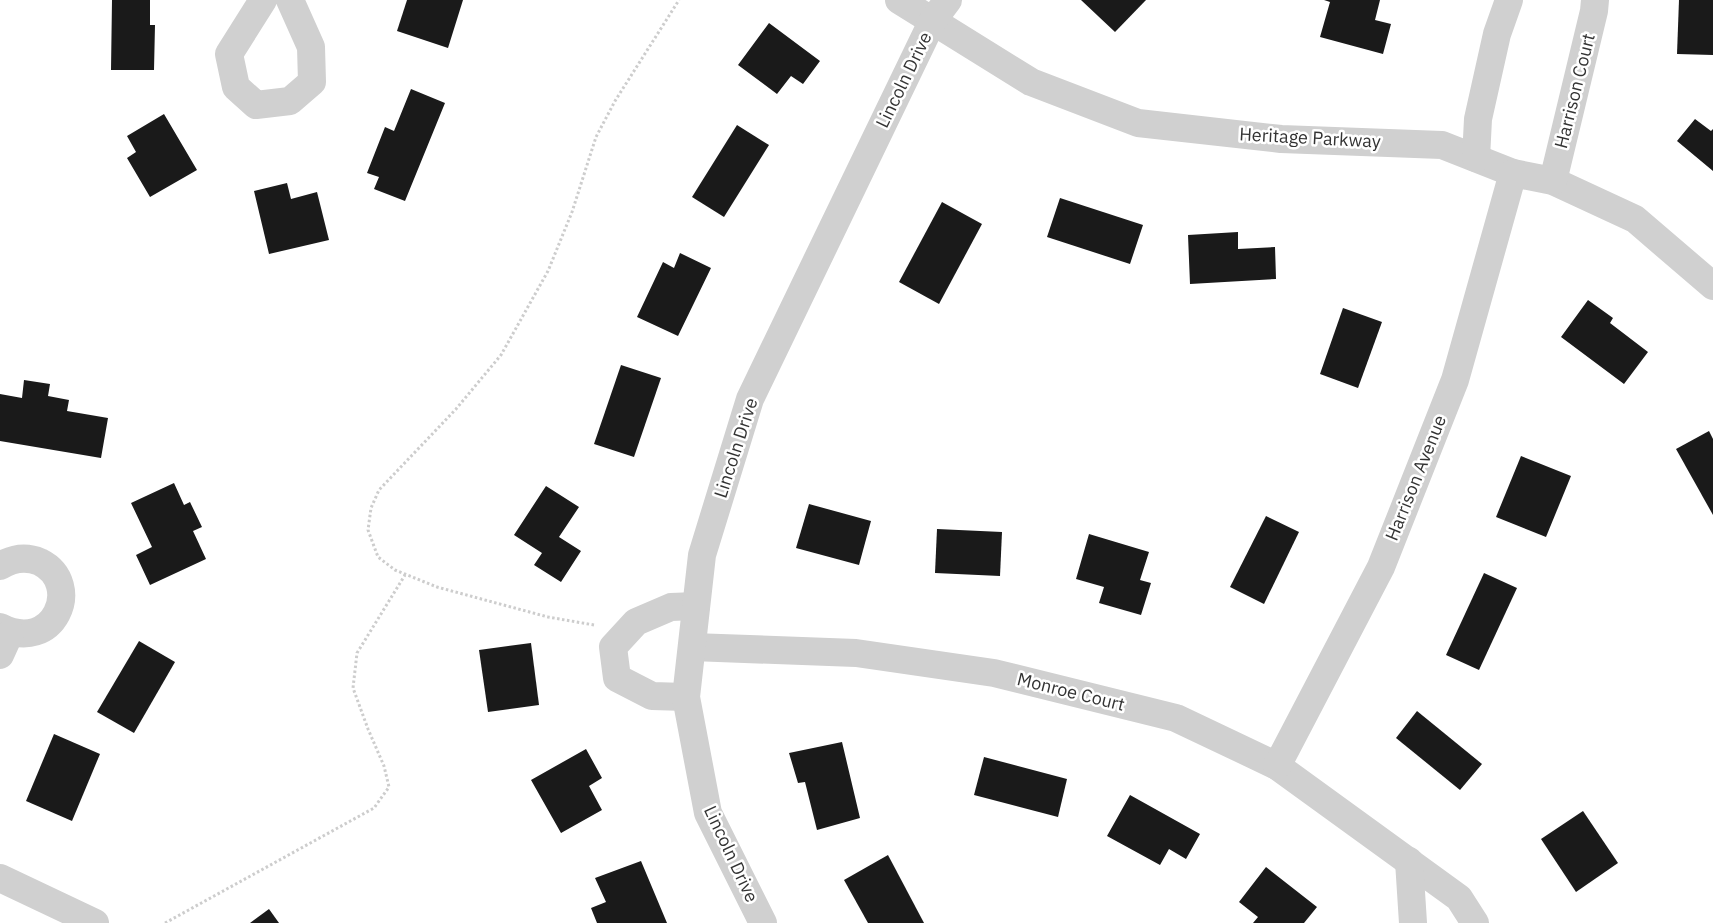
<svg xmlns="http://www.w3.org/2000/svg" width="1713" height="923" font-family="'IBM Plex Sans',sans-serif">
  <rect width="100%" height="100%" fill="#fff"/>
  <g fill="#1a1a1a">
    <path d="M112 0H150V25H155L154 70H111Z"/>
    <path d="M407 0H463L448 48 397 31Z"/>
    <path d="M1081 0H1146L1115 32Z"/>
    <path d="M1324 0H1380L1375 20 1391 24 1383 54 1320 37 1330 2Z"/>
    <path d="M1679 0H1713V55L1677 54Z"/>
    <path d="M769 23 820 61 803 84 791 76 777 94 738 65Z"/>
    <path d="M411 89 445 103 405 201 374 189 379 177 367 173 385 127 394 131Z"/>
    <path d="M164 114 197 170 150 197 127 158 136 152 127 136Z"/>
    <path d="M1695 119 1711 131 1713 129V171L1677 141Z"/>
    <path d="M737 125 769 145 724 217 692 197Z"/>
    <path d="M287 183 291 199 317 192 329 240 269 254 254 191Z"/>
    <path d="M1060 198 1143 225 1130 264 1047 237Z"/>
    <path d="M942 202 982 224 939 304 899 282Z"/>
    <path d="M1238 232V249L1275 247 1276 279 1190 284 1188 235Z"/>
    <path d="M680 253 711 268 678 336 637 317 663 262 674 268Z"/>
    <path d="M1588 300 1613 318 1610 323 1648 352 1624 384 1561 337Z"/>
    <path d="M1343 308 1382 322 1358 388 1320 374Z"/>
    <path d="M621 365 661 378 634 457 594 444Z"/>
    <path d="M24 380 50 384 48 396 69 400 67 411 108 418 101 458 0 441V394L22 398Z"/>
    <path d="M1709 431 1713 439V515L1676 449Z"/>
    <path d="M1521 456 1571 476 1546 537 1496 517Z"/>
    <path d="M174 483 184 505 190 502 202 527 193 531 206 559 150 585 136 555 152 547 131 503Z"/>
    <path d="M546 486 579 507 559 537 581 551 561 582 534 565 542 553 514 535Z"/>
    <path d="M809 504 871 521 859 565 796 548Z"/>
    <path d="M1266 516 1299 532 1264 604 1230 587Z"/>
    <path d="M937 529 1002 532 1000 576 935 573Z"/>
    <path d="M1089 534 1149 552 1140 580 1151 583 1141 615 1099 603 1104 587 1076 579Z"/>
    <path d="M1484 573 1517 588 1479 670 1446 655Z"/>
    <path d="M139 641 175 662 134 733 97 712Z"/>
    <path d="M531 643 539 705 488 712 479 650Z"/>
    <path d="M1417 711 1482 764 1460 790 1396 738Z"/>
    <path d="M54 734 100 754 72 821 26 801Z"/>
    <path d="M842 742 860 818 817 830 805 782 798 783 789 753Z"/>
    <path d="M586 749 602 778 589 786 602 810 561 833 531 780Z"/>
    <path d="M984 757 1067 779 1058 817 974 795Z"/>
    <path d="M1130 795 1200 834 1186 859 1169 849 1160 865 1107 836Z"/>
    <path d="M1583 811 1618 863 1576 892 1541 839Z"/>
    <path d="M888 855 924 923H868L844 880Z"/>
    <path d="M641 861 667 923H597L591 908 606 902 595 878Z"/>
    <path d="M1266 867 1317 907 1304 923H1253L1258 917 1239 902Z"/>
    <path d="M269 909 279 923H250Z"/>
  </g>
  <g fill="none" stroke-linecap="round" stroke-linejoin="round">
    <g stroke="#cdcdcd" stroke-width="3" stroke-dasharray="2.5 2.5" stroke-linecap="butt">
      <path d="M594 625 548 617 437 587 395 570 378 557 368 530 371 508 379 490 456 409 501 355 548 271 572 212 596 137 615 101 679 0"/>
      <path d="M165 923 374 808 389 787 384 766 368 729 353 688 357 653 405 575"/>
    </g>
    <g stroke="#d0d0d0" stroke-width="28">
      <path d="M263 0 229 54 236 87 256 105 290 101 312 82 311 47 290 0"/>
      <path d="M899 0 1031 82 1138 123 1281 139 1442 145 1513 173 1553 181 1635 219 1713 286"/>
      <path d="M1476 158 1478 119 1497 34 1509 0"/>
      <path d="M1553 181 1594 11 1595 0"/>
      <path d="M0 566C13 558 26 556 40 562 84 584 54 655 0 627"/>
      <path d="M692 647 856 653 994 673 1176 718 1277 766 1459 898 1475 923"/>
      <path d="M0 655 10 633"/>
      <path d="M686 697 652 696 617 678 613 647 636 622 671 607 696 606"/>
      <path d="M1277 766 1381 567 1455 380 1513 173"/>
      <path d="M1409 861 1413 923"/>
      <path d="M0 878 95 923"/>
      <path d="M763 923 708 813 686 697 702 555 750 399 933 20 948 0"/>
    </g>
  </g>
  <g text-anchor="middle" stroke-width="5" stroke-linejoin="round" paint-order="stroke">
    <g font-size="18" fill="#333" stroke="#fff">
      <text transform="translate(904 80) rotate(-64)" y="6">Lincoln Drive</text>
      <text transform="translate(1575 91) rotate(-76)" y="6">Harrison Court</text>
      <text transform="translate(1310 138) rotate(3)" y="6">Heritage Parkway</text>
      <text transform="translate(736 448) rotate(-72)" y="6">Lincoln Drive</text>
      <text transform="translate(1416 478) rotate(-68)" y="6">Harrison Avenue</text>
      <text transform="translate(1071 692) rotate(14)" y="6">Monroe Court</text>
      <text transform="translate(731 854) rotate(65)" y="6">Lincoln Drive</text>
    </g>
  </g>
</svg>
